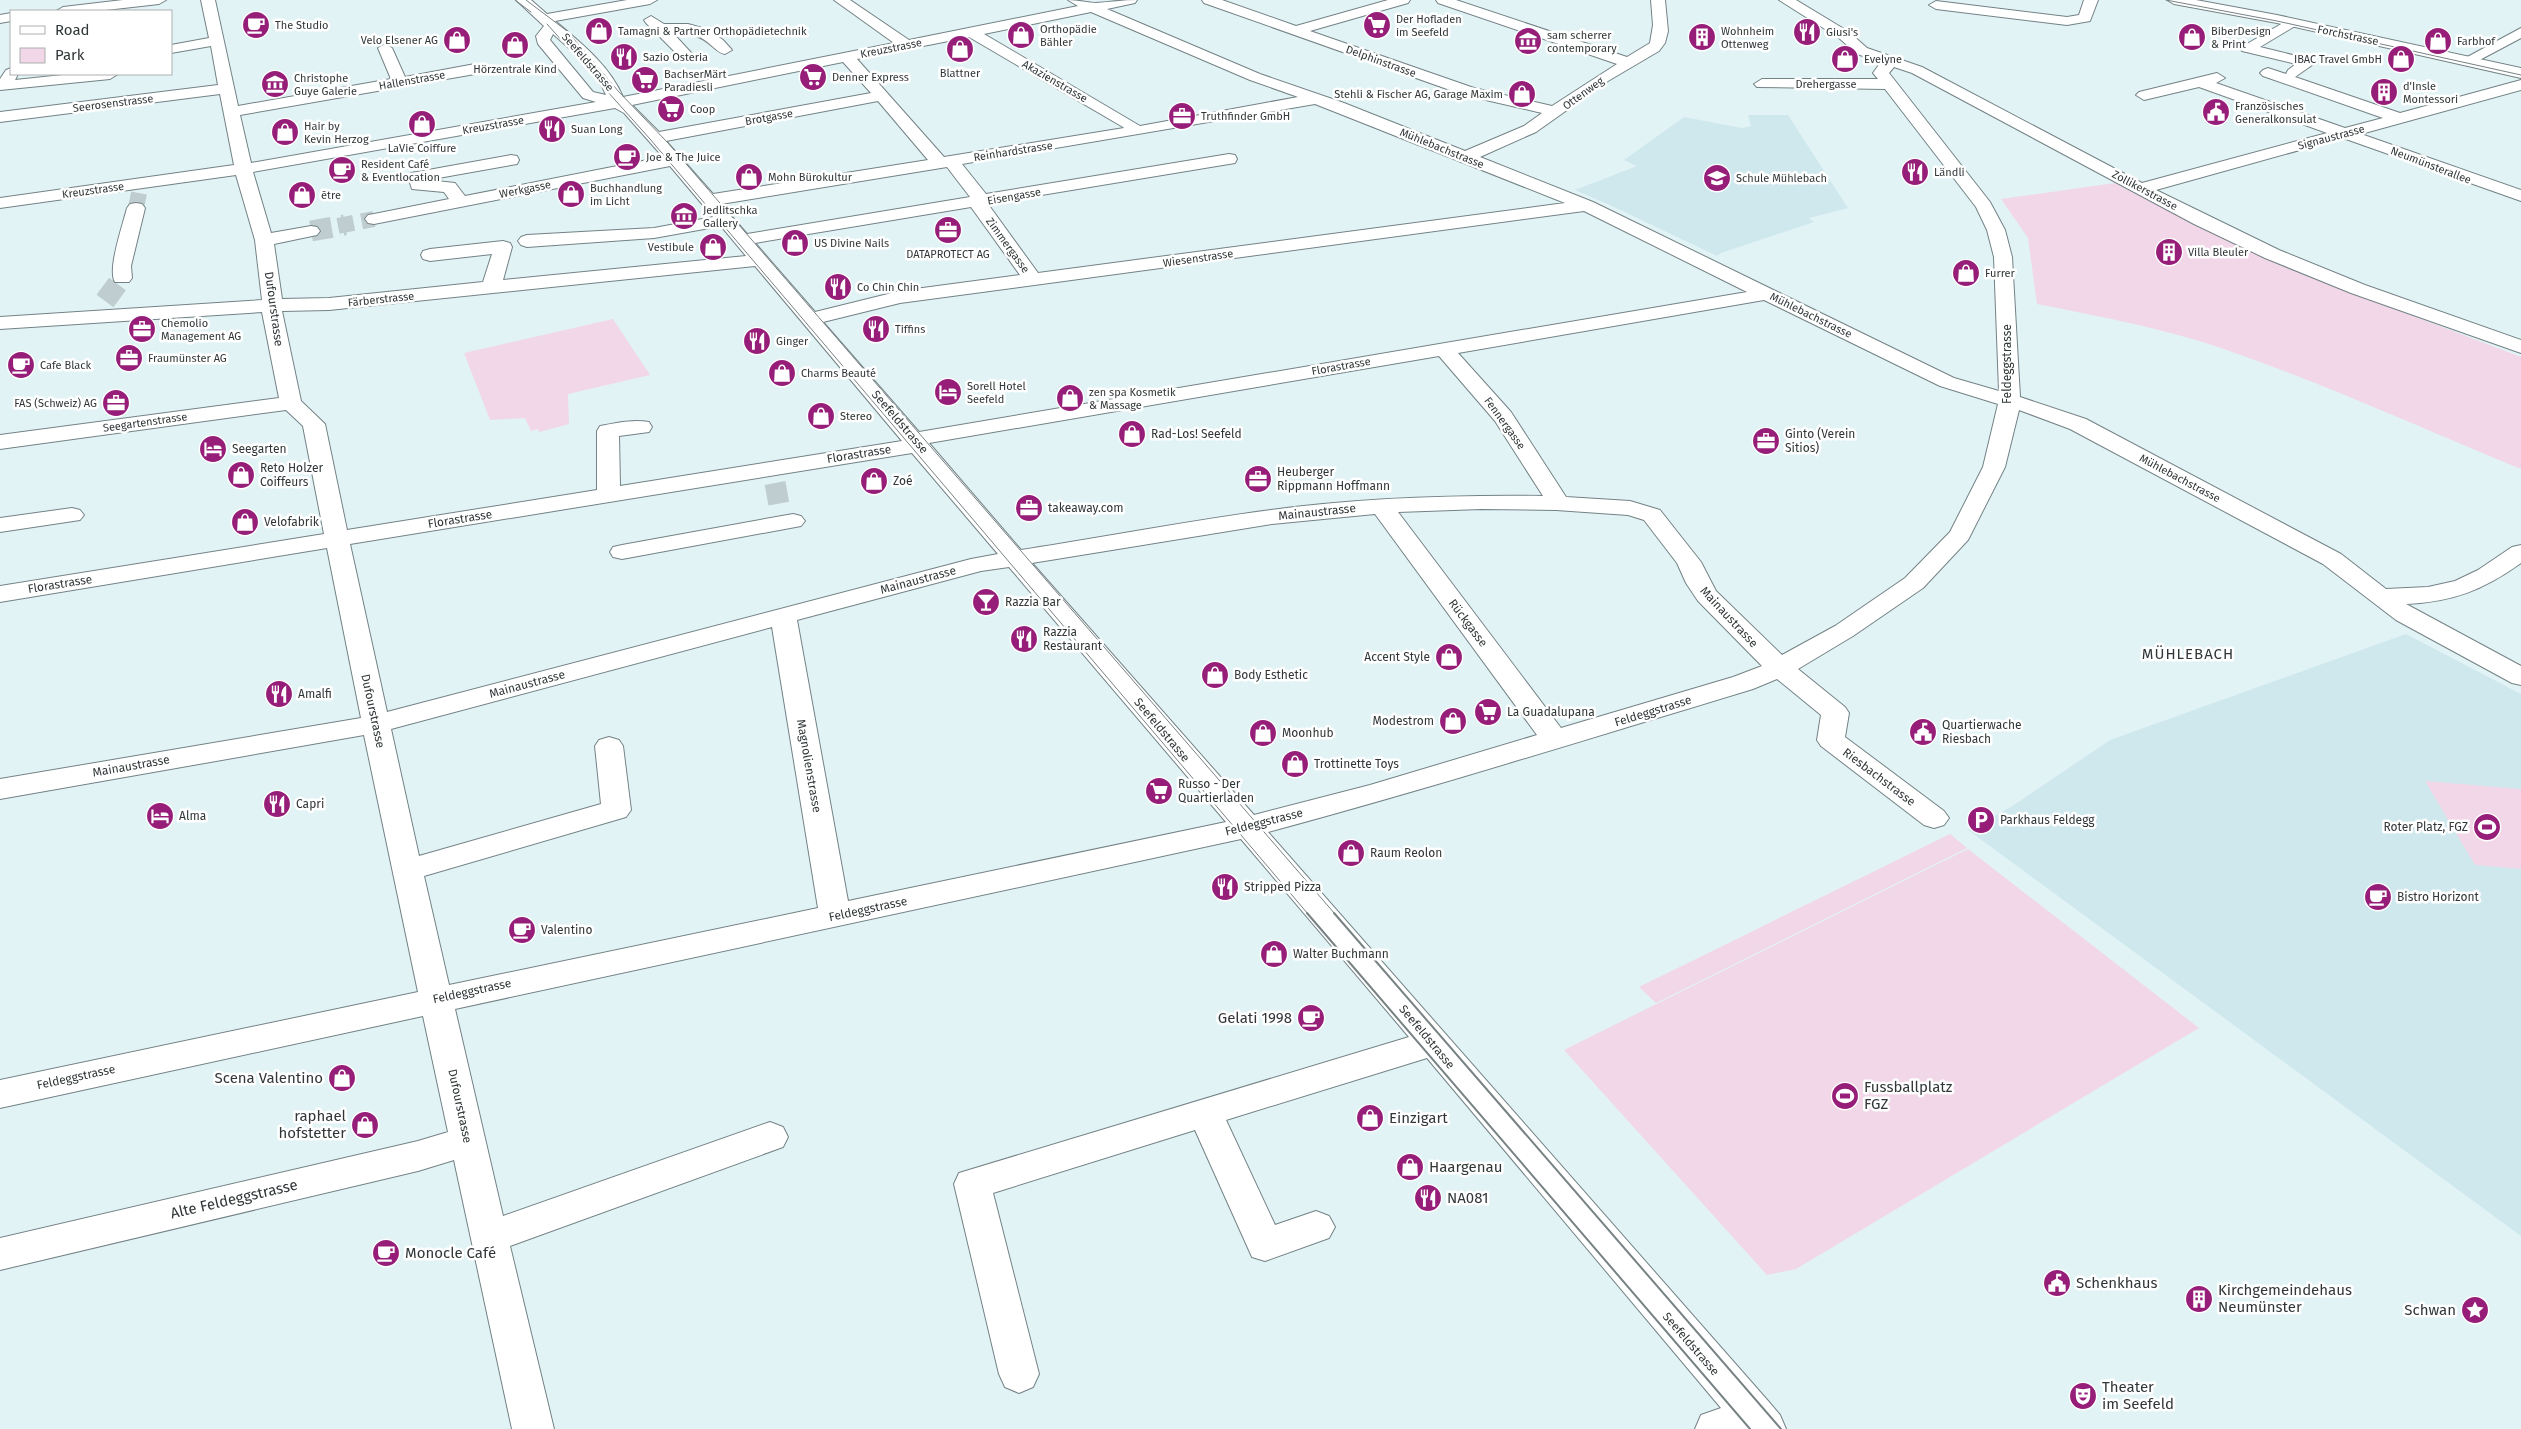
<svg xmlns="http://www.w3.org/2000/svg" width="2521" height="1429" font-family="'Fira Sans',sans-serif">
  <rect width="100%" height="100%" fill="#e2f3f6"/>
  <g fill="#cee8ed">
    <path d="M1748 115H1788L1848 208 1809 218 1814 222 1721 253 1717 256 1614 207 1575 190 1637 166 1624 160 1684 117 1742 128 1751 126Z"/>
    <path d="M2406 634 2521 694V1236L1968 830 2011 807 2110 740Z"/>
  </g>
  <g fill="#f1d7e7">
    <path d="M2115 183 2230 242 2303 274 2521 357V469C2422 428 2323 383 2221 348 2162 328 2098 316 2037 304L2028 238 2001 199Z"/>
    <path d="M613 319 650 375 568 394 569 424 539 432 538 429 531 431 525 418 490 420 464 353Z"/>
    <path d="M2425 781 2521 789V869L2475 865Z"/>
    <path d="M1950 834 1967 848 1656 1003 1639 987Z"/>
    <path d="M1968 849 2199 1028 1796 1269 1767 1275 1564 1050Z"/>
  </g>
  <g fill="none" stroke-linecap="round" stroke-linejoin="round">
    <g stroke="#bfcdd0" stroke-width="16" stroke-dasharray="16 8" stroke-linecap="butt">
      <path d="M136 208 139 193"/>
      <path d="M338 226 374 219"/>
    </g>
    <g stroke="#bfcdd0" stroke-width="21" stroke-dasharray="21 11" stroke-linecap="butt">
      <path d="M311 231 345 225"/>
      <path d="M105 301 122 278"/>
      <path d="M775 483 780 510"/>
    </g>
    <g stroke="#738285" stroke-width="2">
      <g id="minor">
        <path d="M123 0H166L159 4 97 11H56L63 7Z"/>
        <path d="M201 0H215L238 106 391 79 378 48 385 44 392 48 405 77 475 64 483 69 475 74 240 115 251 163 596 102 583 98 538 44 536 36 544 26 516 0H531L547 14 627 0H657L650 4 555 21C580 42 610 66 623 97L894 43 834 0H850L909 40 1078 6 1068 0C1077 0 1090 3 1096 3 1110 2 1123 0 1137 0L1135 3 1107 9 1260 74 1344 103 1465 151 1524 126 1542 113 1464 95 1204 3 1202 0H1222L1296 26 1388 0H1410L1408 3 1310 31 1474 88 1552 106 1617 64 1438 3 1436 0H1456L1627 57 1650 43 1653 25 1651 0H1665L1668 31 1665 43 1659 51 1608 81 1536 132 1480 157 1593 202 1954 378 1999 391 1994 257 1987 230 1976 207 1885 89 1757 87 1754 84 1762 79H1878L1873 73 1881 62 1857 54 1839 38 1779 0H1796L1849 32 1867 48 1922 67 2142 183 2327 133 2199 87 2144 100 2136 95 2139 92 2217 73 2225 78 2216 83 2345 128 2383 118 2263 76 2260 73 2263 70 2268 68 2286 74 2288 70 2296 64 2242 51 2240 48 2288 20 2293 19 2300 23 2260 47 2313 60 2315 63 2295 77 2400 113 2521 80V90L2361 134 2521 190V201L2343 138 2156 190 2279 250 2365 285 2521 340V353L2351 293 2265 258 2194 224 1912 73 1894 67 1889 73 1990 202 2005 230 2012 257 2020 397 2086 419 2341 554 2386 589 2428 587 2455 581 2478 570 2512 547 2521 545V563C2483 590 2453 602 2406 604L2521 666V685L2512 683 2396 620 2323 564 2070 429 2019 410 2005 467 1968 540 1923 588 1853 636 1798 669 1845 707 1849 713 1845 737 1944 811 1949 818 1944 825 1934 828 1924 825 1821 746 1817 740 1821 715 1777 679 1753 689C1591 738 1431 788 1268 832L1769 1402 1780 1415 1786 1429H1695L1701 1415 1721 1408 1427 1058 1226 1120 1275 1225 1316 1211 1329 1216 1335 1227 1329 1238 1265 1261 1252 1257 1195 1130 993 1193 1039 1374 1033 1387 1019 1393 1005 1387 999 1374 954 1184 959 1173 1409 1037 1241 839 455 1009 503 1216 770 1122 783 1127 788 1137 783 1147 510 1246 554 1429H512L454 1160 418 1171 0 1270V1238L418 1141 448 1132 423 1016 0 1108V1080L418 992 364 735 0 799V779L361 718 327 548 0 602V586L324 534 303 426 286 410 0 449V435L279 398 262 312 0 329V317L262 300 255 240 236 175 0 208V198L234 165 220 94 0 122V112L218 85 211 46 171 53V45L209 38ZM1091 12 1250 80 1298 97 1140 126 984 34ZM553 34C572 51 597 71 606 95L593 92 550 40ZM969 37 1123 127 1124 128 944 157 857 59ZM843 62 871 93 659 132 632 105ZM878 101 928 160 713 194 666 141ZM1315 104 1565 203 1038 273 988 204 1229 164 1235 163 1237 159 1235 155 1229 154 986 194 962 164ZM615 108 624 113 663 157 465 196 455 183 427 180 517 164 519 160 517 156 511 155 417 172 411 173 408 177 412 189 444 192 449 199 374 214 368 215 365 219 368 223 374 224 670 166 713 217 654 228 527 235 521 237 518 241 521 245 527 247 654 238 721 226 746 256 503 280 512 247 510 243 503 241 430 249 423 251 421 255 423 259 430 261 492 254 483 282 329 298 282 299 274 244 317 235 320 231 317 227 311 226 271 233 253 172ZM947 167 970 197 747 234 721 204ZM971 207 1020 275 900 291 815 312 755 243ZM1584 211 1747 292 919 432 823 322 900 303ZM755 266 902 441 620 486 619 436 649 432 652 427 649 422C634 419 615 423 600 426L597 431V490L347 530 325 424 301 401 282 311 329 310ZM1764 300 1940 386 1998 404 1983 467 1950 532 1905 578 1835 626 1782 655 1716 591 1701 562 1660 510 1630 501 1566 497 1511 412 1458 353ZM1439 356 1495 421 1543 496C1452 495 1361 498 1271 510 1188 521 1105 537 1021 550L929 443ZM912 453 998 554 971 559 387 712 350 544ZM1481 509 1556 510 1628 515 1644 520 1677 563 1686 583 1698 601 1762 666 1733 677 1561 728 1398 512ZM1375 514 1537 735 1370 785 1254 815 1032 563 1272 524ZM1009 567 1226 822 848 901 797 620 981 571ZM772 627 818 908 449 985 424 876 626 817 631 810 623 746 619 740 609 737 599 740 595 746 601 804 419 856 391 729Z"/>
        <path d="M2084 0H2098L2090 21 2067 25 1936 9 1929 5 1936 1 2067 17 2079 15Z"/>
        <path d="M11 13V21L0 23V15Z"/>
        <path d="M651 16 664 24H688L709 30 723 40 732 50 725 54C719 53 717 50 712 46 700 35 688 31 672 32L695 57 688 61 683 60 646 23 644 20Z"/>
        <path d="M2521 28V38L2472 64H2462L2460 61Z"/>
        <path d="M11 68V74H18L15 80 72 74H118L110 79 0 90V79L6 70Z"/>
        <path d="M136 203 142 204 145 208 131 266 132 278 129 282H115C107 270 123 224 127 208L130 204Z"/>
        <path d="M72 508 80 510 84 515 80 520 0 532V518Z"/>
        <path d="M793 514 801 516 805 521 801 526 622 559 613 557 610 552 613 547 622 545Z"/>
      </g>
    </g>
    <g stroke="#738285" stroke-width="2">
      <path id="major" d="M2167 0H2196L2277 15 2521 68V78L2277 23 2174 4Z"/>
    </g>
    <use href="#minor" fill="#fff" fill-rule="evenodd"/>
    <use href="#major" fill="#fff" fill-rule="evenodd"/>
    <g stroke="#788284" stroke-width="1">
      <path d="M515 0 531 12"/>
      <path d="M526 0 567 31 619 92 668 143 1335 914"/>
      <path d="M2166 0 2277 21 2521 75"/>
      <path d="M547 24 650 139 1308 914"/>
    </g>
    <g stroke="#788284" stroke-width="2">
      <path d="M1307 913 1750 1429"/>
      <path d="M1334 913 1781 1429"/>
    </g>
  </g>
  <defs>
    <g id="cafe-disc" transform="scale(1.4375)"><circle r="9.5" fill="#961e79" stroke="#fff"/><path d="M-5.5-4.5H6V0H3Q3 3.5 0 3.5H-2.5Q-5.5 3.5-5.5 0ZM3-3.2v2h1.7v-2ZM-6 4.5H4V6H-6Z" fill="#fff"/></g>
    <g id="supermarket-disc" transform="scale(1.4375)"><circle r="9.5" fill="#961e79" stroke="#fff"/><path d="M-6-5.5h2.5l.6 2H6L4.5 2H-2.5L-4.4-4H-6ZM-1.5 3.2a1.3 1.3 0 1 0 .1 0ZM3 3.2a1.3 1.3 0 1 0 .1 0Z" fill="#fff"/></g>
    <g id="shop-disc" transform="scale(1.4375)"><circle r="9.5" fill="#961e79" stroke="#fff"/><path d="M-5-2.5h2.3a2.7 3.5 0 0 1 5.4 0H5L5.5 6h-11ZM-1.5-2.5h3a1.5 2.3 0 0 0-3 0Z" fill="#fff"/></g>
    <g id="restaurant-disc" transform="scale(1.4375)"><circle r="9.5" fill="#961e79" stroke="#fff"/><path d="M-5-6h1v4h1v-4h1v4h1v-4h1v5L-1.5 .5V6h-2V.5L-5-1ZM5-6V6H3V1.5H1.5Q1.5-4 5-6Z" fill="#fff"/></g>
    <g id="building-disc" transform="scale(1.4375)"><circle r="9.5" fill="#961e79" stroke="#fff"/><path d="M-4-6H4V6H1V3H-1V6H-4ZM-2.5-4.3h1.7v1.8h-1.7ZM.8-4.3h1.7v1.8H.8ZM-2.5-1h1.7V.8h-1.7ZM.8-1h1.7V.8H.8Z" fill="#fff"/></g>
    <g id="museum-disc" transform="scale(1.4375)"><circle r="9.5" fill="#961e79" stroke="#fff"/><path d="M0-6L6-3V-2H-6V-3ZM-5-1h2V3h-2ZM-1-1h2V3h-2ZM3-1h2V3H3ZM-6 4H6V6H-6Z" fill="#fff"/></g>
    <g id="civic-disc" transform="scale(1.4375)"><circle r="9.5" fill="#961e79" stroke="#fff"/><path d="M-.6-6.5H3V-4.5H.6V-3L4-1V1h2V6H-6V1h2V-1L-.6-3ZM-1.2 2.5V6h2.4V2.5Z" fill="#fff"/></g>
    <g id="office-disc" transform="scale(1.4375)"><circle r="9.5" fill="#961e79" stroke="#fff"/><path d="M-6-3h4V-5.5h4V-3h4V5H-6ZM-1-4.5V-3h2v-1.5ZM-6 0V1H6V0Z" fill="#fff"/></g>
    <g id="school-disc" transform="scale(1.4375)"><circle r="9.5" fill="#961e79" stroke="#fff"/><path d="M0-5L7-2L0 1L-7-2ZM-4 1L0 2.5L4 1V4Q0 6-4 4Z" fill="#fff"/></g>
    <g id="hotel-disc" transform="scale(1.4375)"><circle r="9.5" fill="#961e79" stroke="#fff"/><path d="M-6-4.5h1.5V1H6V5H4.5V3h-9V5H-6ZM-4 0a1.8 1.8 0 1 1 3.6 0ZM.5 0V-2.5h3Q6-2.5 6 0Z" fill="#fff"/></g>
    <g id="bar-disc" transform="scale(1.4375)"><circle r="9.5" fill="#961e79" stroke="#fff"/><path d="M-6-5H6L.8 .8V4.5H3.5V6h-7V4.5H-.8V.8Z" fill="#fff"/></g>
    <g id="parking-disc" transform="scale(1.4375)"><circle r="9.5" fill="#961e79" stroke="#fff"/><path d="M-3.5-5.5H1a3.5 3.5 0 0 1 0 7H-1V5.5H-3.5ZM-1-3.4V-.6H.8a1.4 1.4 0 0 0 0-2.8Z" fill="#fff"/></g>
    <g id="stadium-disc" transform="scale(1.4375)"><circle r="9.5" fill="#961e79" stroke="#fff"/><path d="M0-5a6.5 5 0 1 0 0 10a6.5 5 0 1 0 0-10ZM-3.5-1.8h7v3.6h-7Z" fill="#fff"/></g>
    <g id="sight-disc" transform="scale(1.4375)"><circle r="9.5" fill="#961e79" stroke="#fff"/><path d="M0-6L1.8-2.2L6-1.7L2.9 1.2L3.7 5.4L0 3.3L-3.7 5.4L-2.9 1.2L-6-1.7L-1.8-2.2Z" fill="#fff"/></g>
    <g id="theatre-disc" transform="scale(1.4375)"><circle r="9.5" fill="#961e79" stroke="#fff"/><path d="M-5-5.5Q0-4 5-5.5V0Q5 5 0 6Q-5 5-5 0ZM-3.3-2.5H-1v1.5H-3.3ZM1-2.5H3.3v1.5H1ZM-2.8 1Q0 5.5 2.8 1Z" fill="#fff"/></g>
  </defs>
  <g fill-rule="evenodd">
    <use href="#cafe-disc" x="256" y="25"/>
    <use href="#supermarket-disc" x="1377" y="25"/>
    <use href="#shop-disc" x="599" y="31"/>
    <use href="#restaurant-disc" x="1807" y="32"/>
    <use href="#shop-disc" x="1021" y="35"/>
    <use href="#building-disc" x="1702" y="37"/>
    <use href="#shop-disc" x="2192" y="37"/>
    <use href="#shop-disc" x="457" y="40"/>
    <use href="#museum-disc" x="1528" y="41"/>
    <use href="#shop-disc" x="2438" y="41"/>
    <use href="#shop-disc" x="515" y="45"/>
    <use href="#shop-disc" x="960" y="49"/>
    <use href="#restaurant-disc" x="624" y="57"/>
    <use href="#shop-disc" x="1845" y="59"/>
    <use href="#shop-disc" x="2401" y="59"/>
    <use href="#supermarket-disc" x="813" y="77"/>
    <use href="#supermarket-disc" x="645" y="80"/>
    <use href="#museum-disc" x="275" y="84"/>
    <use href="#building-disc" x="2384" y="92"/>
    <use href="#shop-disc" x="1522" y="94"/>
    <use href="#supermarket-disc" x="671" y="109"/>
    <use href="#civic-disc" x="2216" y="112"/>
    <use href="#office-disc" x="1182" y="116"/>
    <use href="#shop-disc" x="422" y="124"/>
    <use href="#restaurant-disc" x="552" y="129"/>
    <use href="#shop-disc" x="285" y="132"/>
    <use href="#cafe-disc" x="627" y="157"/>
    <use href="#cafe-disc" x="342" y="170"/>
    <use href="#restaurant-disc" x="1915" y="172"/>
    <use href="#shop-disc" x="749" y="177"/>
    <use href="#school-disc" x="1717" y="178"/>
    <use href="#shop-disc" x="571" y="194"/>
    <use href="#shop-disc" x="302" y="195"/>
    <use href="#museum-disc" x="684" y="216"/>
    <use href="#office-disc" x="948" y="230"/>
    <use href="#shop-disc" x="795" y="243"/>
    <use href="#shop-disc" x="713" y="247"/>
    <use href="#building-disc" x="2169" y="252"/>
    <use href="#shop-disc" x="1966" y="273"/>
    <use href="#restaurant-disc" x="838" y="287"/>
    <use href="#office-disc" x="142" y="329"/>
    <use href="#restaurant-disc" x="876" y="329"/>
    <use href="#restaurant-disc" x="757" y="341"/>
    <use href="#office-disc" x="129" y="358"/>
    <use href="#cafe-disc" x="21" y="365"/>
    <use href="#shop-disc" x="782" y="373"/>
    <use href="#hotel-disc" x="948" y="392"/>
    <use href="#shop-disc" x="1070" y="398"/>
    <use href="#office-disc" x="116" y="403"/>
    <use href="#shop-disc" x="821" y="416"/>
    <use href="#shop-disc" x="1132" y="434"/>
    <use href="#office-disc" x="1766" y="441"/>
    <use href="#hotel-disc" x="213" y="449"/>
    <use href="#shop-disc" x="241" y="475"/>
    <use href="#office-disc" x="1258" y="479"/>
    <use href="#shop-disc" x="874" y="481"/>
    <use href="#office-disc" x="1029" y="508"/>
    <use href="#shop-disc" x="245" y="522"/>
    <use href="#bar-disc" x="986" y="602"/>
    <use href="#restaurant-disc" x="1024" y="639"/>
    <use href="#shop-disc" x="1449" y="657"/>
    <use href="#shop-disc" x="1215" y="675"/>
    <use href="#restaurant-disc" x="279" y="694"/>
    <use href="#supermarket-disc" x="1488" y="712"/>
    <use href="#shop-disc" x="1453" y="721"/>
    <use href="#civic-disc" x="1923" y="732"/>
    <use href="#shop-disc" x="1263" y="733"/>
    <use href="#shop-disc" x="1295" y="764"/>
    <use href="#supermarket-disc" x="1159" y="791"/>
    <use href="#restaurant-disc" x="277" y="804"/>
    <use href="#hotel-disc" x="160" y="816"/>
    <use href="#parking-disc" x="1981" y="820"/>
    <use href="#stadium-disc" x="2487" y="827"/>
    <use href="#shop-disc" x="1351" y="853"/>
    <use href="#restaurant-disc" x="1225" y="887"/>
    <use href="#cafe-disc" x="2378" y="897"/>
    <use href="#cafe-disc" x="522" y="930"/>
    <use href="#shop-disc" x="1274" y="954"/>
    <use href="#cafe-disc" x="1311" y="1018"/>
    <use href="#shop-disc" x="342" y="1078"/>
    <use href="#stadium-disc" x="1845" y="1096"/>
    <use href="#shop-disc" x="1370" y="1118"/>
    <use href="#shop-disc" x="365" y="1125"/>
    <use href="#shop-disc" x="1410" y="1167"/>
    <use href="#restaurant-disc" x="1428" y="1198"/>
    <use href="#cafe-disc" x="386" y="1253"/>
    <use href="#civic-disc" x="2057" y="1283"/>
    <use href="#building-disc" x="2199" y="1299"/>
    <use href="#sight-disc" x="2475" y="1310"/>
    <use href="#theatre-disc" x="2083" y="1396"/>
  </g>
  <g text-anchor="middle" stroke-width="5" stroke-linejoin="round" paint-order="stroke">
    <g font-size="11" fill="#313738" stroke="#fff" text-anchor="start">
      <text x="1396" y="23">Der Hofladen<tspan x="1396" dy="13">im Seefeld</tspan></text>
      <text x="275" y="29">The Studio</text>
      <text x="1040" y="33">Orthopädie<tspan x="1040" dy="13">Bähler</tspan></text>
      <text x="618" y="35">Tamagni &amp; Partner Orthopädietechnik</text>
      <text x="1721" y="35">Wohnheim<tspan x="1721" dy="13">Ottenweg</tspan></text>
      <text x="2211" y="35">BiberDesign<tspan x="2211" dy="13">&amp; Print</tspan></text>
      <text x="1826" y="36">Giusi's</text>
      <text x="1547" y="39">sam scherrer<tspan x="1547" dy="13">contemporary</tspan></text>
      <text x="438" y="44" text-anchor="end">Velo Elsener AG</text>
      <text x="2457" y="45">Farbhof</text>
      <text x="643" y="61">Sazio Osteria</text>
      <text x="1864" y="63">Evelyne</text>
      <text x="2382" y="63" text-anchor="end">IBAC Travel GmbH</text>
      <text x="515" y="73" text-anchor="middle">Hörzentrale Kind</text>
      <text x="960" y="77" text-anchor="middle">Blattner</text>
      <text x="664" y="78">BachserMärt<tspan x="664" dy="13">Paradiesli</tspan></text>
      <text x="832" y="81">Denner Express</text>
      <text x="294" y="82">Christophe<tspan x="294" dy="13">Guye Galerie</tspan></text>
      <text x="2403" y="90">d'Insle<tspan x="2403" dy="13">Montessori</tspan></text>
      <text x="1503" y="98" text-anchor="end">Stehli &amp; Fischer AG, Garage Maxim</text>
      <text x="2235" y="110">Französisches<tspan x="2235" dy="13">Generalkonsulat</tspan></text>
      <text x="690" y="113">Coop</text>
      <text x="1201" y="120">Truthfinder GmbH</text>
      <text x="304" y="130">Hair by<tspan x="304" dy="13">Kevin Herzog</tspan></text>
      <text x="571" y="133">Suan Long</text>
      <text x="422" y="152" text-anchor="middle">LaVie Coiffure</text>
      <text x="646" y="161">Joe &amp; The Juice</text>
      <text x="361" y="168">Resident Café<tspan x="361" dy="13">&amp; Eventlocation</tspan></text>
      <text x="1934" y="176">Ländli</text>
      <text x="768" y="181">Mohn Bürokultur</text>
      <text x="1736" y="182">Schule Mühlebach</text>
      <text x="590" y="192">Buchhandlung<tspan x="590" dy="13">im Licht</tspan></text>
      <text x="321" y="199">ētre</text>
      <text x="703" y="214">Jedlitschka<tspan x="703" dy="13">Gallery</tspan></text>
      <text x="814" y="247">US Divine Nails</text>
      <text x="694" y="251" text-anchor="end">Vestibule</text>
      <text x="2188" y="256">Villa Bleuler</text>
      <text x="948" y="258" text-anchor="middle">DATAPROTECT AG</text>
      <text x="1985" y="277">Furrer</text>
      <text x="857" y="291">Co Chin Chin</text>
      <text x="161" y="327">Chemolio<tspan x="161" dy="13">Management AG</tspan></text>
      <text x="895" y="333">Tiffins</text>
      <text x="776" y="345">Ginger</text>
      <text x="148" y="362">Fraumünster AG</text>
      <text x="40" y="369">Cafe Black</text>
      <text x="801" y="377">Charms Beauté</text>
      <text x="967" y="390">Sorell Hotel<tspan x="967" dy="13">Seefeld</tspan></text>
      <text x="1089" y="396">zen spa Kosmetik<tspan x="1089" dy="13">&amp; Massage</tspan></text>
      <text x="97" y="407" text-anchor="end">FAS (Schweiz) AG</text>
      <text x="840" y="420">Stereo</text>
    </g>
    <g font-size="11" fill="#313738" stroke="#fff">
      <text transform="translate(2348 35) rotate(12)" y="4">Forchstrasse</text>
      <text transform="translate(891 48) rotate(-11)" y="4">Kreuzstrasse</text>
      <text transform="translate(1381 61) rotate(20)" y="4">Delphinstrasse</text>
      <text transform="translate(588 62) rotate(49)" y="4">Seefeldstrasse</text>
      <text transform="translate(412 80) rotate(-10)" y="4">Hallenstrasse</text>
      <text transform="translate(1055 81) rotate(30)" y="4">Akazienstrasse</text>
      <text x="1826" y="88">Drehergasse</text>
      <text transform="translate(1583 93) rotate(-36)" y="4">Ottenweg</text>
      <text transform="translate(113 103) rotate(-7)" y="4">Seerosenstrasse</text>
      <text transform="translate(769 117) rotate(-10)" y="4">Brotgasse</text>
      <text transform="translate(493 125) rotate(-10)" y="4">Kreuzstrasse</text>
      <text transform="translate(2331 137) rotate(-15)" y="4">Signaustrasse</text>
      <text transform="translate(1442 148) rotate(22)" y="4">Mühlebachstrasse</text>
      <text transform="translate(1013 151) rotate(-9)" y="4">Reinhardstrasse</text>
      <text transform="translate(2431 165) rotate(21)" y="4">Neumünsterallee</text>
      <text transform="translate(525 189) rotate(-11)" y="4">Werkgasse</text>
      <text transform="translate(93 190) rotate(-8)" y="4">Kreuzstrasse</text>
      <text transform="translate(2145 190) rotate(28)" y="4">Zollikerstrasse</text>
      <text transform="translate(1014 196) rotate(-10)" y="4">Eisengasse</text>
      <text transform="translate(1008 245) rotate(54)" y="4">Zimmergasse</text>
      <text transform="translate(1198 258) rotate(-8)" y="4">Wiesenstrasse</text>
      <text transform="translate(381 299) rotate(-6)" y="4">Färberstrasse</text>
      <text transform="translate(1811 315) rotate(26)" y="4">Mühlebachstrasse</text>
      <text transform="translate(1341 366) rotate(-10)" y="4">Florastrasse</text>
      <text transform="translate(145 422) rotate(-8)" y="4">Seegartenstrasse</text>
      <text transform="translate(1505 423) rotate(54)" y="4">Fennergasse</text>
      <text transform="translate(2180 478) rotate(28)" y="4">Mühlebachstrasse</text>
    </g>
    <g font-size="12" fill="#313738" stroke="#fff">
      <text transform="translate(274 309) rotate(82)" y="4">Dufourstrasse</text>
      <text transform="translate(2007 364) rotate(-90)" y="4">Feldeggstrasse</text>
      <text transform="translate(900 422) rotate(49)" y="4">Seefeldstrasse</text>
      <text transform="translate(859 454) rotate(-9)" y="4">Florastrasse</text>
      <text transform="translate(1317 512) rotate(-6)" y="4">Mainaustrasse</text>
      <text transform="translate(460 519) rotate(-9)" y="4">Florastrasse</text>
      <text transform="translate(918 580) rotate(-15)" y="4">Mainaustrasse</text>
      <text transform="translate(60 584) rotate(-9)" y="4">Florastrasse</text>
      <text transform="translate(1729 617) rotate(47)" y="4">Mainaustrasse</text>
      <text transform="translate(1468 623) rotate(53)" y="4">Rückgasse</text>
      <text transform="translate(527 684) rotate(-15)" y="4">Mainaustrasse</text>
      <text transform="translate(373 711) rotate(78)" y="4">Dufourstrasse</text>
      <text transform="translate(1653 711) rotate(-17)" y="4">Feldeggstrasse</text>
      <text transform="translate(1162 730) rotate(50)" y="4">Seefeldstrasse</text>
      <text transform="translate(131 766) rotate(-10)" y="4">Mainaustrasse</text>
      <text transform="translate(809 766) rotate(80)" y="4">Magnolienstrasse</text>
      <text transform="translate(1879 777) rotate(37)" y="4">Riesbachstrasse</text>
      <text transform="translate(1264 822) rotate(-14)" y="4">Feldeggstrasse</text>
      <text transform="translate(868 909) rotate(-12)" y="4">Feldeggstrasse</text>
      <text transform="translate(472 991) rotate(-12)" y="4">Feldeggstrasse</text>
      <text transform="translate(1427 1037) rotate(50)" y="4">Seefeldstrasse</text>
      <text transform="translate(76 1077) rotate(-12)" y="4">Feldeggstrasse</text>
      <text transform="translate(460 1106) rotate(78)" y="4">Dufourstrasse</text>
      <text transform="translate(1691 1344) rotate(49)" y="4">Seefeldstrasse</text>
    </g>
    <g font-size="12" fill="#313738" stroke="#fff" text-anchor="start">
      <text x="1151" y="438">Rad-Los! Seefeld</text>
      <text x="1785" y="438">Ginto (Verein<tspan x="1785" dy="14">Sitios)</tspan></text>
      <text x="232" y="453">Seegarten</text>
      <text x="260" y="472">Reto Holzer<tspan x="260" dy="14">Coiffeurs</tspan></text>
      <text x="1277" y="476">Heuberger<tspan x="1277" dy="14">Rippmann Hoffmann</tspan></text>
      <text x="893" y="485">Zoé</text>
      <text x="1048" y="512">takeaway.com</text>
      <text x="264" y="526">Velofabrik</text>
      <text x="1005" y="606">Razzia Bar</text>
      <text x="1043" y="636">Razzia<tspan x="1043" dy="14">Restaurant</tspan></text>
      <text x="1430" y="661" text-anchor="end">Accent Style</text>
      <text x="1234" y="679">Body Esthetic</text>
      <text x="298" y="698">Amalfi</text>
      <text x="1507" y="716">La Guadalupana</text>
      <text x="1434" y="725" text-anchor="end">Modestrom</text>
      <text x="1942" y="729">Quartierwache<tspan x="1942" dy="14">Riesbach</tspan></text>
      <text x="1282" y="737">Moonhub</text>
      <text x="1314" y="768">Trottinette Toys</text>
      <text x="1178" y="788">Russo - Der<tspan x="1178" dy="14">Quartierladen</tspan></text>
      <text x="296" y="808">Capri</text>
      <text x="179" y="820">Alma</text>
      <text x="2000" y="824">Parkhaus Feldegg</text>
      <text x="2468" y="831" text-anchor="end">Roter Platz, FGZ</text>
      <text x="1370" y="857">Raum Reolon</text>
      <text x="1244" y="891">Stripped Pizza</text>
      <text x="2397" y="901">Bistro Horizont</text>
      <text x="541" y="934">Valentino</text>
      <text x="1293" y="958">Walter Buchmann</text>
    </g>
    <g font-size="15" letter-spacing="1" fill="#313738" stroke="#fff">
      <text x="2188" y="659">MÜHLEBACH</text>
    </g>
    <g font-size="15" fill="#313738" stroke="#fff" text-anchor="start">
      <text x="1292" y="1023" text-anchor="end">Gelati 1998</text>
      <text x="323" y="1083" text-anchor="end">Scena Valentino</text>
      <text x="1864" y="1092">Fussballplatz<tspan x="1864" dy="17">FGZ</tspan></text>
      <text x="346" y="1121" text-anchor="end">raphael<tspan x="346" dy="17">hofstetter</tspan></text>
      <text x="1389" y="1123">Einzigart</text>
      <text x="1429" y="1172">Haargenau</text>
      <text x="1447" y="1203">NA081</text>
      <text x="405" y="1258">Monocle Café</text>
      <text x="2076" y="1288">Schenkhaus</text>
      <text x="2218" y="1295">Kirchgemeindehaus<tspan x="2218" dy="17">Neumünster</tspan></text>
      <text x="2456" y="1315" text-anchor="end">Schwan</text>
      <text x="2102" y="1392">Theater<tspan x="2102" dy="17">im Seefeld</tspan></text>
    </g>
    <g font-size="15" fill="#313738" stroke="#fff">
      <text transform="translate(234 1199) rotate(-13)" y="5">Alte Feldeggstrasse</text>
    </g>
  </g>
  <rect x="10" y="10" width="162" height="65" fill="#ffffff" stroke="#adafaf"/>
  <rect x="20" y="26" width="25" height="8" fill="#ffffff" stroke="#adafaf"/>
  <text x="55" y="35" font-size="15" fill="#313738">Road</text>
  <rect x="20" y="48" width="25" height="15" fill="#f1d7e7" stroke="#adafaf"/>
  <text x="55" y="60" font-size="15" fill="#313738">Park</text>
</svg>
